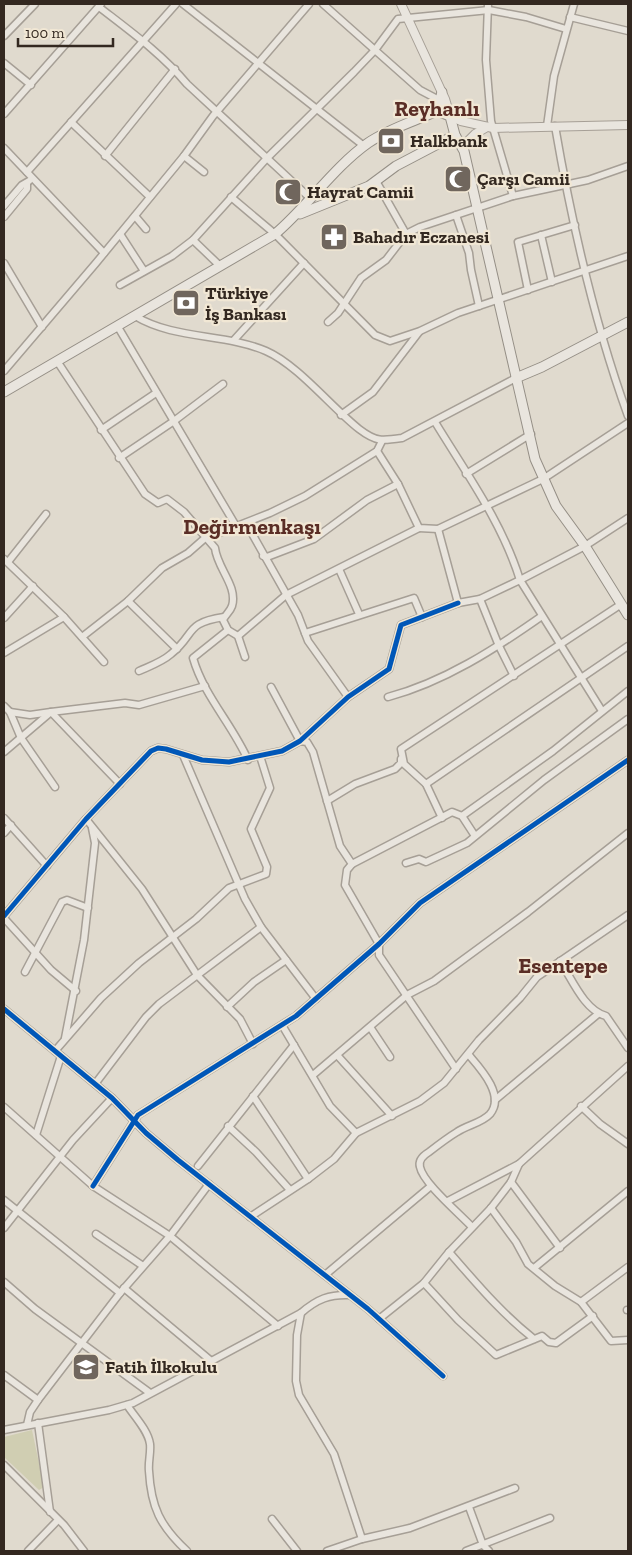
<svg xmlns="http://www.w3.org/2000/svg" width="632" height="1555" font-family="'Zilla Slab',serif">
  <rect width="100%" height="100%" fill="#e0dace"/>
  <path fill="#d0ceb2" d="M32 1430 44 1487 39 1490 4 1457V1437Z"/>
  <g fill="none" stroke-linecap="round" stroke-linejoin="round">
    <g stroke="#a69f96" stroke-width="9">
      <g id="minor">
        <path d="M183 4 364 146"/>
        <path d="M323 4 420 90 439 100"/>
        <path d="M488 4 486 60 491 121 513 196"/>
        <path d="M99 7C130 31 162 54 187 84L311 199"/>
        <path d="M570 17 628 31"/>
        <path d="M4 36 35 4"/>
        <path d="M4 63 31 85"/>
        <path d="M4 114 101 4"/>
        <path d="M71 122 150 197"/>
        <path d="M547 126 554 76 574 4"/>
        <path d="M555 126C572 225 594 322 628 416"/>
        <path d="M4 148 104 253"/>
        <path d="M105 156 175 69"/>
        <path d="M184 156 204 172"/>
        <path d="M27 172 176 4"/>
        <path d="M376 181 406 234"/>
        <path d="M231 197 275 234 375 335 390 341 420 331 458 313 628 256"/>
        <path d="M4 206 22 185 29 181"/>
        <path d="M456 215 469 253 471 270 479 306"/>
        <path d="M135 216 146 229"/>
        <path d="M4 217 27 189V183"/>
        <path d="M120 234 144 271"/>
        <path d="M541 235 552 282"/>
        <path d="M193 240 219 265"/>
        <path d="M4 263 42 327"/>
        <path d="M120 285 172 256 193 240 267 158 354 72 375 50 398 19 489 10 526 17 566 29"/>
        <path d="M528 290 518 242 575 225"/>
        <path d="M135 316C175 340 224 333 266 351 298 365 331 407 359 429 376 442 382 441 402 438L516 378"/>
        <path d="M328 322 338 313 361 278 386 260 406 234 420 227 513 196 588 180 628 166"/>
        <path d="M118 327 236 526"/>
        <path d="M234 340 304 263"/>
        <path d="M57 361 145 494 158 503 167 499 184 512 215 548C217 568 238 586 232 606 230 612 225 615 223 620L228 630 238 636 245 657"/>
        <path d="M4 371 96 263 184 156 213 116 309 4"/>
        <path d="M341 415 373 392 419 332"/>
        <path d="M435 422C466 473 502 522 520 580L602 711"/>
        <path d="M101 430 156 393"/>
        <path d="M377 451 398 484 419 528 438 529 543 479 628 423"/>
        <path d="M119 458 174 421 223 384"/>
        <path d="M466 474 531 434"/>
        <path d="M246 523 298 615 308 641 348 697"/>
        <path d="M438 529 458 603 480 599 520 580 585 546 628 518"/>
        <path d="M263 556 267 557 314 539 367 500 398 484"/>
        <path d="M4 559 64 617 104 662"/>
        <path d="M8 562 46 514"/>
        <path d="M339 569 359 614"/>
        <path d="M480 599 499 646 514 676"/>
        <path d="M128 601 177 649"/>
        <path d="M4 618 33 586"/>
        <path d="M228 630 193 658C204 696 232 724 248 760"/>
        <path d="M305 633 414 598 422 617"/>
        <path d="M238 636 286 595 419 528"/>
        <path d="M82 637 128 601 162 568 188 553 204 539 270 513 305 496 377 451 382 441"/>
        <path d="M4 653 64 617"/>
        <path d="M139 671C150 666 162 662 171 654 196 634 184 623 224 617"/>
        <path d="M271 687 300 741 307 742 313 752 340 846 352 864 347 870 345 885 379 944V955L456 1069"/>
        <path d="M388 697C444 682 495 649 542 616"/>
        <path d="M4 706 10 712 21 738 55 787"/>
        <path d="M10 712 30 715 51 712 120 784"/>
        <path d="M4 752 51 712 125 703 139 705 205 686"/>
        <path d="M183 755 245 899 261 927 316 999"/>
        <path d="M426 784 628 646"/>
        <path d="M327 801 355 784 395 769 401 763V759"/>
        <path d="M462 816 553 751 628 691"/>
        <path d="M4 818 47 866"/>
        <path d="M442 818 426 784 404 764 401 749 620 605"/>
        <path d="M86 819 142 889 197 975 240 1019 253 1044"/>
        <path d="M4 833 11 825"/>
        <path d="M406 863 419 859 426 862 467 843 544 780 628 719"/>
        <path d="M352 864 452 812 462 816 475 836"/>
        <path d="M4 916 86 819 151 751 158 748 166 749 202 760 229 762 282 751 300 741 348 697 389 669 401 625 458 603"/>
        <path d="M4 918 51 970 76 991"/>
        <path d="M560 961C572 979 584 1010 606 1016L628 1048"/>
        <path d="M25 972 62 902 67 900 88 908"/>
        <path d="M227 1007 254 982 286 960"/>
        <path d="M4 1009 112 1098 146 1133 178 1160 368 1309 443 1376"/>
        <path d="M282 1025 330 1106 356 1133"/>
        <path d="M370 1027 390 1057"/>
        <path d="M65 1038 84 940 95 843 92 828"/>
        <path d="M55 1051 101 998 139 963 196 919 229 888 266 874 267 867 251 829 270 788 260 756"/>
        <path d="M468 1054C479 1067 506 1095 490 1114 482 1123 467 1125 457 1132 447 1138 438 1145 429 1152 424 1155 418 1160 420 1167 423 1183 460 1214 472 1227"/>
        <path d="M337 1055 392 1116"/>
        <path d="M313 1075 407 995 434 981 528 912 628 833"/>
        <path d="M95 1084 146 1017 159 1004 261 927"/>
        <path d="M253 1096 308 1179"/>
        <path d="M495 1100 598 1014"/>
        <path d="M581 1106 600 1124 628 1144"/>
        <path d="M4 1107 93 1186 170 1236 278 1326"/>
        <path d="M228 1126 256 1152 290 1190"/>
        <path d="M36 1135 61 1056"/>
        <path d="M198 1166 294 1045"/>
        <path d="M511 1182 560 1248"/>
        <path d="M93 1186 138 1115 296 1016 379 944 420 903 628 760"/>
        <path d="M4 1200 120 1293"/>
        <path d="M448 1201 519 1164 628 1066"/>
        <path d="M491 1208 516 1242 528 1264 555 1286 581 1302 611 1341 628 1340"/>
        <path d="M250 1217 308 1179 334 1159 356 1133 420 1101 444 1083 479 1040 520 998 537 977 628 915"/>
        <path d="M4 1228 73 1140 112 1098"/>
        <path d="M96 1234 143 1266"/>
        <path d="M449 1252C478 1285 500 1312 534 1339"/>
        <path d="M534 1268 628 1191"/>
        <path d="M325 1275 431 1186"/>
        <path d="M4 1282 35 1309 150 1393"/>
        <path d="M424 1283 458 1320 496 1355 542 1336 549 1342 556 1343 593 1316"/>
        <path d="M124 1288 210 1360"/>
        <path d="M581 1302 628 1267"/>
        <path d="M627 1310H628"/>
        <path d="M301 1313 297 1335 296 1381 299 1395 334 1454 362 1539"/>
        <path d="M379 1319 424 1283 449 1252 491 1208 511 1182 519 1164"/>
        <path d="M4 1375 38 1400"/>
        <path d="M127 1405C134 1416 148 1430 150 1444 151 1453 148 1462 149 1471 151 1507 160 1526 187 1551"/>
        <path d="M38 1423 50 1512"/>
        <path d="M27 1425 30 1412 38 1400 120 1293 170 1236 209 1184"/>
        <path d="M4 1430 109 1410 133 1403 301 1313C317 1299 330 1294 350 1295"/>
        <path d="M4 1465 64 1525 84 1551"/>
        <path d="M469 1507 483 1545 489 1551"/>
        <path d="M272 1519 297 1551"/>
        <path d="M28 1551 58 1520"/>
        <path d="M327 1551 362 1539 410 1528 515 1488"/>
        <path d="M466 1551 550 1518"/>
      </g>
    </g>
    <g stroke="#a69f96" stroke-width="10">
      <g id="tertiary">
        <path d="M401 4 445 99 450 116 461 121 493 128 628 125"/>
        <path d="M462 147 475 134 487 127"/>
      </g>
    </g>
    <g stroke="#958f86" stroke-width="11">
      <g id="secondary">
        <path d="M437 111 442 92"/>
        <path d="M300 214 369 186 396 166 455 135"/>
        <path d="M516 378 542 367 628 322"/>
        <path d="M4 392 275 234C307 207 334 167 368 143 388 129 415 121 437 111L450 116 455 135 464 151 535 459 556 506 585 546 628 615"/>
      </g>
    </g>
    <use href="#minor" stroke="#e9e5de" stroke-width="6"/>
    <use href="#tertiary" stroke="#e9e5de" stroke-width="8"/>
    <use href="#secondary" stroke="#e9e5de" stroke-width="9"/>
    <g stroke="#f1e7d4" stroke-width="8">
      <g id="cycleway">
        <path d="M4 916 86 819 151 751 158 748 166 749 202 760 229 762 282 751 300 741 348 697 389 669 401 625 458 603"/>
        <path d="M4 1009 112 1098 146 1133 178 1160 368 1309 443 1376"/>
        <path d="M93 1186 138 1115 296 1016 379 944 420 903 628 760"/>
      </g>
    </g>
    <use href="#cycleway" stroke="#0057b8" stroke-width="5"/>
  </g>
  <defs>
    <g id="bank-square" transform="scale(1.4375)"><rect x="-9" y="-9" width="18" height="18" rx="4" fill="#70665d" stroke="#f1e7d4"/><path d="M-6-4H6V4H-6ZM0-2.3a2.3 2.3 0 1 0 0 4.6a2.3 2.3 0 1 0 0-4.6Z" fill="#fff"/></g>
    <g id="mosque-square" transform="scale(1.4375)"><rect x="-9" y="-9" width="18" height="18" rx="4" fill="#70665d" stroke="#f1e7d4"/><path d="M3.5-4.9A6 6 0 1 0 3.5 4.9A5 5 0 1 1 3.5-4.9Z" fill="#fff"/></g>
    <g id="pharmacy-square" transform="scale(1.4375)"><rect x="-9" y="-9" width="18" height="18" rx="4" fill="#70665d" stroke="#f1e7d4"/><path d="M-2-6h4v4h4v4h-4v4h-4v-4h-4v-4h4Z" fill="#fff"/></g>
    <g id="school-square" transform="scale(1.4375)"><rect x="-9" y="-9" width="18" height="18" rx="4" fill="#70665d" stroke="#f1e7d4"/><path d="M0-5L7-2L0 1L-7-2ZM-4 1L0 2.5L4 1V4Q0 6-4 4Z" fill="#fff"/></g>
  </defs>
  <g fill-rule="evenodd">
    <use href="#bank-square" x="391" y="141"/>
    <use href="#mosque-square" x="458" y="179"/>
    <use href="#mosque-square" x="288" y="192"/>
    <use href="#pharmacy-square" x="334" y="237"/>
    <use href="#bank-square" x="186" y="303"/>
    <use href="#school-square" x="86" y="1367"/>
  </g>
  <g text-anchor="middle" stroke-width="4.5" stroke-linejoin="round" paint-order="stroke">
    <g font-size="18" font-weight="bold" fill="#332820" stroke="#f1e7d4" text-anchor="start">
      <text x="410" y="147">Halkbank</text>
      <text x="477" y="185">Çarşı Camii</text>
      <text x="307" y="198">Hayrat Camii</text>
      <text x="353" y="243">Bahadır Eczanesi</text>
      <text x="205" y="299">Türkiye<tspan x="205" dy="21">İş Bankası</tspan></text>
      <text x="105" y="1373">Fatih İlkokulu</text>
    </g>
    <g font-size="22" font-weight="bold" fill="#5a2d25" stroke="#f1e7d4">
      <text x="437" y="116">Reyhanlı</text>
      <text x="252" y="534">Değirmenkaşı</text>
      <text x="563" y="973">Esentepe</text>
    </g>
  </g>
  <rect width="632" height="1555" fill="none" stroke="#332820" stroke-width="10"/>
  <path d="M18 38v8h95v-8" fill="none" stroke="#332820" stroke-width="2.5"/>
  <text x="25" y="38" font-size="15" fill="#332820" stroke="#f1e7d4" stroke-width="4" paint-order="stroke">100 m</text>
</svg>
